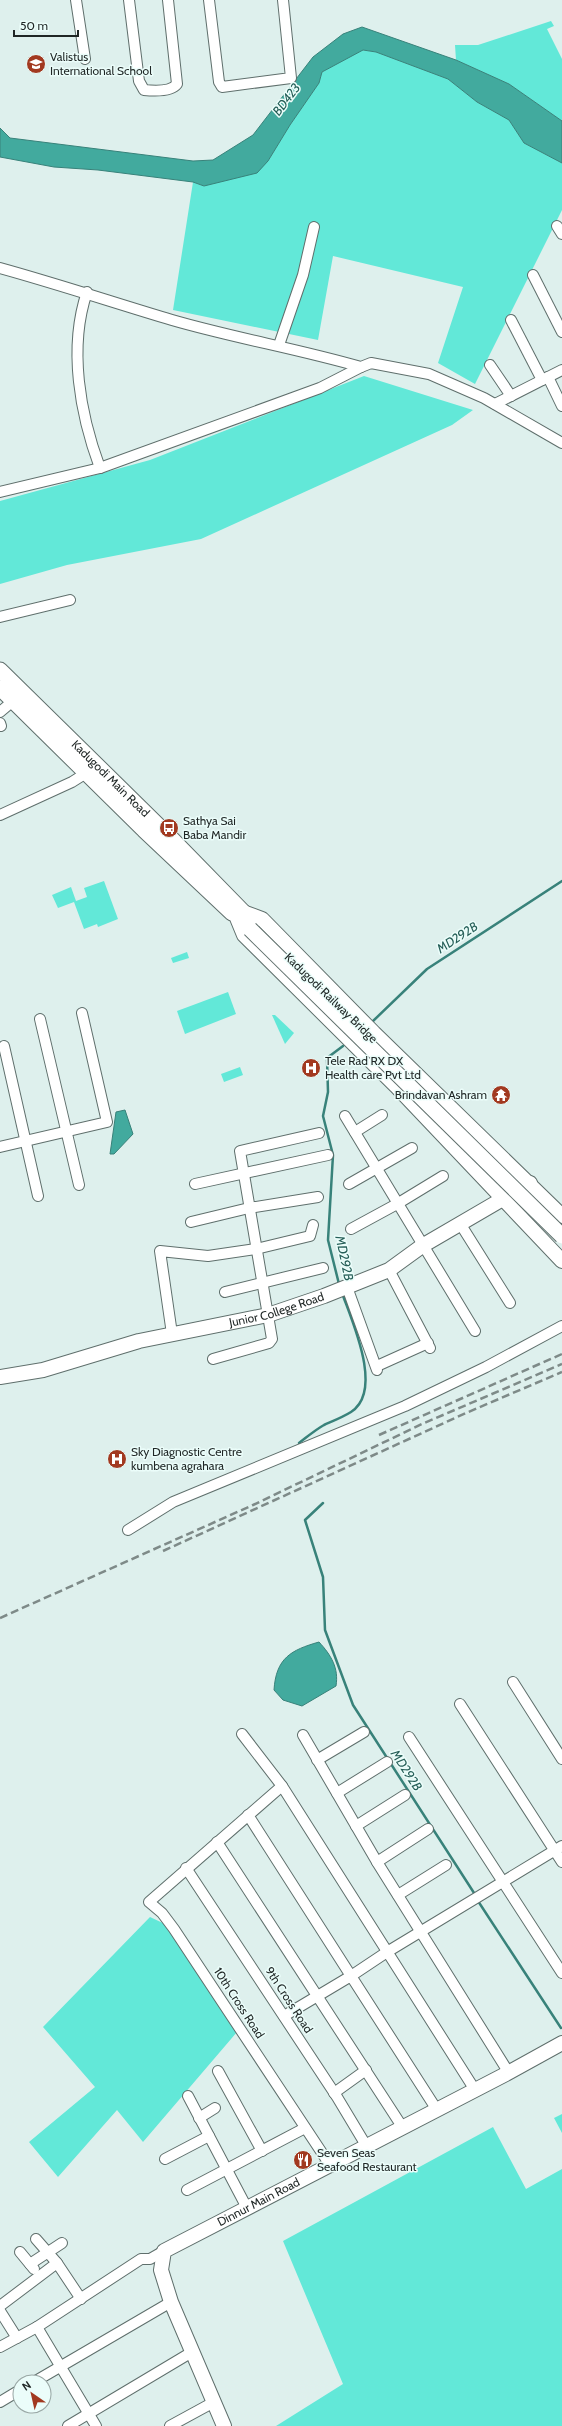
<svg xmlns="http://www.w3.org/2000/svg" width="562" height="2426" font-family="Cabin,sans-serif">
  <rect width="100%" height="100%" fill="#def0ed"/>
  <g fill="#62e8d8">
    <path d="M551 21 554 26 547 29 562 59V121L509 84 456 60 455 45H478Z"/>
    <path d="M362 50 376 52 448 79 477 102 509 120 524 143 562 163V210L475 384 438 363 463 287 333 256 318 340 173 310 193 182 204 186 268 161 290 125 319 83 322 72Z"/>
    <path d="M364 376 473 410 452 425 201 539 67 565 0 584V501L150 460Z"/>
    <path d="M104 881 118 919 98 927 97 924 84 929 74 902 58 908 52 895 71 887 76 901 87 897 84 888Z"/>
    <path d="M187 952 189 958 173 963 171 958Z"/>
    <path d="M228 992 236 1014 185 1034 177 1011Z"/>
    <path d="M272 1015H275L294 1033 285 1044Z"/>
    <path d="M240 1067 243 1075 224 1082 221 1074Z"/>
    <path d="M150 1917 167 1925 237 2032 143 2142 117 2110 58 2177 29 2142 95 2087 43 2027Z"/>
    <path d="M562 2114V2133L554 2118Z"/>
    <path d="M493 2127 526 2189 562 2169V2426H276L343 2384 283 2241Z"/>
  </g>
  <g fill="#42aa9e" stroke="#38827a">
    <path d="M362 27 456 60 509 84 562 121V163L524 143 509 120 477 102 448 79 376 52 363 50 322 72 319 83 290 125 268 161 257 173 204 186 193 182 98 170 54 167 0 157V128L10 138 193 161 213 160 253 135 313 57 343 34Z"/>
    <path d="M125 1110 133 1134 114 1154H110L116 1112Z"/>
    <path d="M319 1642C331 1655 339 1668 336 1686L302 1706 283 1700 274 1690C276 1658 291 1650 319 1642Z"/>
  </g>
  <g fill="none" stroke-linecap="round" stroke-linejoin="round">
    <g stroke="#38827a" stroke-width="2.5">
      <path d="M372 1022 427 969 562 881"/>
      <path d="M339 1284 328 1240 333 1155 323 1116 328 1092 327 1058 343 1046"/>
      <path d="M299 1443C307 1437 315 1430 324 1425 333 1421 343 1417 351 1412 384 1391 352 1321 342 1293"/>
      <path d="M323 1503 305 1520 323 1577 325 1630 353 1705 476 1896"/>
      <path d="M478 1901 561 2028"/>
    </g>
    <g stroke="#5f6f6c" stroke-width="12">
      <g id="street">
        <path d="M76 0 85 59"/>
        <path d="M129 0 139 81 144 90C154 91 171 92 177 84L168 0"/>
        <path d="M209 0 219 82 222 87 291 78 283 0"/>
        <path d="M557 226 562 234"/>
        <path d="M0 268C58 284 115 303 172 320 234 338 299 349 361 367L371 363 429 374 484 398 562 443"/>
        <path d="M533 275 562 332"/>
        <path d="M87 292C68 348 80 414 100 468"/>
        <path d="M511 320 542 380"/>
        <path d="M279 345 303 275 314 227"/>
        <path d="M490 365 511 396"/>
        <path d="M548 377 562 406"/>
        <path d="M495 404 562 370"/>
        <path d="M0 492 100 468 320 388 361 367"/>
        <path d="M0 617 70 600"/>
        <path d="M0 712 13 701"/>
        <path d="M0 723 1 726"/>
        <path d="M0 815 72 782 91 770"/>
        <path d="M40 1019 79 1185"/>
        <path d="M4 1046 38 1196"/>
        <path d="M345 1116 475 1331"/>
        <path d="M355 1132 382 1115"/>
        <path d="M0 1147 107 1122 82 1013"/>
        <path d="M195 1184 328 1155"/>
        <path d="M349 1184 412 1148"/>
        <path d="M191 1222 249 1208 318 1197"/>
        <path d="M461 1225 510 1303"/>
        <path d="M351 1229 397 1204 443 1176"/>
        <path d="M389 1270 430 1348"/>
        <path d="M347 1287 377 1370"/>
        <path d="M225 1292 323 1268"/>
        <path d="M172 1334 160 1251 208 1256 256 1249 310 1236 313 1225"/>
        <path d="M213 1359 269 1343 272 1339 240 1151 319 1133"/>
        <path d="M377 1366 428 1343"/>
        <path d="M128 1530 173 1502 405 1406 486 1367 562 1326"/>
        <path d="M513 1682 562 1759"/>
        <path d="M460 1704 562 1862"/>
        <path d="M242 1734 282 1786 475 2090"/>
        <path d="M303 1735 377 1862 509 2073"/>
        <path d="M409 1737 562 1973"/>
        <path d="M317 1760 364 1732"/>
        <path d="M282 1786 149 1902 162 1913 174 1929 330 2165"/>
        <path d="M337 1793 387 1762"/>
        <path d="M248 1815 351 1976 387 1952 562 1846"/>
        <path d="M356 1826 405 1795"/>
        <path d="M217 1842 403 2128"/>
        <path d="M377 1862 428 1829"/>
        <path d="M186 1868 337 2097 367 2147"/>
        <path d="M398 1895 446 1865"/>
        <path d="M284 2016 351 1976 437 2110"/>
        <path d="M218 2071 262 2151"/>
        <path d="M334 2093 366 2070"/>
        <path d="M188 2096 247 2208"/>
        <path d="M199 2118 215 2108"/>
        <path d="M165 2159 209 2136"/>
        <path d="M187 2190 305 2128"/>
        <path d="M36 2239 57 2263"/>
        <path d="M20 2252 34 2269"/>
        <path d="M30 2264 62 2243"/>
        <path d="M0 2306 57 2263 81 2299"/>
        <path d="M0 2311 17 2338"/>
        <path d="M37 2327 96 2426"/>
        <path d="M0 2347 37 2327 141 2259H150L164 2251"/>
        <path d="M34 2382 171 2302"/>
        <path d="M0 2402 20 2390"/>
        <path d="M68 2426 192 2352"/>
        <path d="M170 2426 214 2402"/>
      </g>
    </g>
    <g stroke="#5f6f6c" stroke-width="16">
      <g id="secondary">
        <path d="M243 912 262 919 374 1033 562 1216"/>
        <path d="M237 918 244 935 396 1086 562 1261"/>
        <path id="s1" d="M0 1377 43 1370 139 1341 268 1315 324 1296 389 1270 422 1246 530 1183"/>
        <path id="s2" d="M224 2426 171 2302 161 2270 164 2251 506 2074 562 2043"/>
      </g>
    </g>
    <g stroke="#5f6f6c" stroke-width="17">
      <g id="primary">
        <path id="s3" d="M0 670 172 839 253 922"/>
        <path d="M0 688 144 830 232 913"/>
      </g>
    </g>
    <use href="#street" stroke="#fff" stroke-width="10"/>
    <use href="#secondary" stroke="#fff" stroke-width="14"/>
    <use href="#primary" stroke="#fff" stroke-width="15"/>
    <g stroke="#7e8a88" stroke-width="2.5" stroke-dasharray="8 4" stroke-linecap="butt">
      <path d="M379 1435 562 1354"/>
      <path d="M163 1551 466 1413 562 1372"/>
      <path d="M0 1618 253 1505 422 1424 562 1364"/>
    </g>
    <g stroke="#5f6f6c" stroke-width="17" stroke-linecap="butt">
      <path id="primary-bridge" d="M250 929 562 1236"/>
    </g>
    <use href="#primary-bridge" stroke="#fff" stroke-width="15"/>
  </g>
  <defs>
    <g id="school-disc" transform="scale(1)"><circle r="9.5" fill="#a23920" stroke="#ebfdfa"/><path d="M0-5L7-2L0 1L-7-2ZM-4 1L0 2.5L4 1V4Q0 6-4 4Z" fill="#fff"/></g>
    <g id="bus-disc" transform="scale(1)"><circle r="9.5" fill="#a23920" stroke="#ebfdfa"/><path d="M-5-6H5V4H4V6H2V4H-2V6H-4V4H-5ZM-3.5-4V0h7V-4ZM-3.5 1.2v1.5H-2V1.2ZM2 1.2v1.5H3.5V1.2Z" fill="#fff"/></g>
    <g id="hospital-disc" transform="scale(1)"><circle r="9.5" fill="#a23920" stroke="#ebfdfa"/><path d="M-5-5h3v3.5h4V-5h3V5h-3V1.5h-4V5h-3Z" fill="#fff"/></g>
    <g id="temple-disc" transform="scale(1)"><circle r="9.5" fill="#a23920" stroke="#ebfdfa"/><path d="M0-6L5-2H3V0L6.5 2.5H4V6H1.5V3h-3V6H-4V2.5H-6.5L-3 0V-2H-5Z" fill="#fff"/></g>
    <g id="restaurant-disc" transform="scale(1)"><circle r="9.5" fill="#a23920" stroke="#ebfdfa"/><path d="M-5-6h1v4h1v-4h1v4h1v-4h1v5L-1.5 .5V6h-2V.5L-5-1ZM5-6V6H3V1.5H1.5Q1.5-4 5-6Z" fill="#fff"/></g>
  </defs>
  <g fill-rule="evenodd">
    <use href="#school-disc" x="36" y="64"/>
    <use href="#bus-disc" x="169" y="828"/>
    <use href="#hospital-disc" x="311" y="1068"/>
    <use href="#temple-disc" x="501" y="1095"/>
    <use href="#hospital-disc" x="117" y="1459"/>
    <use href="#restaurant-disc" x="303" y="2160"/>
  </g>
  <g text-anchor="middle" stroke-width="3" stroke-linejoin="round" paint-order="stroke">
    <g font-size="12" fill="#1f2625" stroke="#ebfdfa" text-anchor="start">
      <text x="50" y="61">Valistus<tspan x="50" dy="14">International School</tspan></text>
      <text x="183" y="825">Sathya Sai<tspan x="183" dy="14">Baba Mandir</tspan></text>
      <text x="325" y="1065">Tele Rad RX DX<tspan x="325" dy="14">Health care Pvt Ltd</tspan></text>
      <text x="487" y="1099" text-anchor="end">Brindavan Ashram</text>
      <text x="131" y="1456">Sky Diagnostic Centre<tspan x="131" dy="14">kumbena agrahara</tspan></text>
      <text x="317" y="2157">Seven Seas<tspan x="317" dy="14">Seafood Restaurant</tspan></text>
    </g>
    <g font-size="12" fill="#1f2625" stroke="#ebfdfa">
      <text dy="4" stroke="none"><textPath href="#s3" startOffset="155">Kadugodi Main Road</textPath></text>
      <text transform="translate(331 998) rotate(44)" y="4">Kadugodi Railway Bridge</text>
      <text dy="4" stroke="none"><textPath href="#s1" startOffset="285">Junior College Road</textPath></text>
      <text transform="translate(289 2000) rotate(57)" y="4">9th Cross Road</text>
      <text transform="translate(239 2003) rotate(57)" y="4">10th Cross Road</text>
      <text dy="4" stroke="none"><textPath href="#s2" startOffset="294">Dinnur Main Road</textPath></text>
    </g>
    <g font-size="13" font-style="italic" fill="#255e57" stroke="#ebfdfa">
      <text transform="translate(286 99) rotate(-53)" y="5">BD423</text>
      <text transform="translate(457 937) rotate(-33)" y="5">MD292B</text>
      <text transform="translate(345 1258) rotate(78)" y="5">MD292B</text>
      <text transform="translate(407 1770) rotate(57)" y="5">MD292B</text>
    </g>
  </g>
  <g transform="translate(32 2394) rotate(326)"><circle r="19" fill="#ebfdfa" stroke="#99a7a5"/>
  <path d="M0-3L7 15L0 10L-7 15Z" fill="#a23920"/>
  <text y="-6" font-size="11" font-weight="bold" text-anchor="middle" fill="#1f2625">N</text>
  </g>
  <path d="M14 30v6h64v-6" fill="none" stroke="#1f2625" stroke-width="2"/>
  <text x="20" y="30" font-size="12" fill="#1f2625" stroke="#ebfdfa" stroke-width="3" paint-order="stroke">50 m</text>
</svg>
